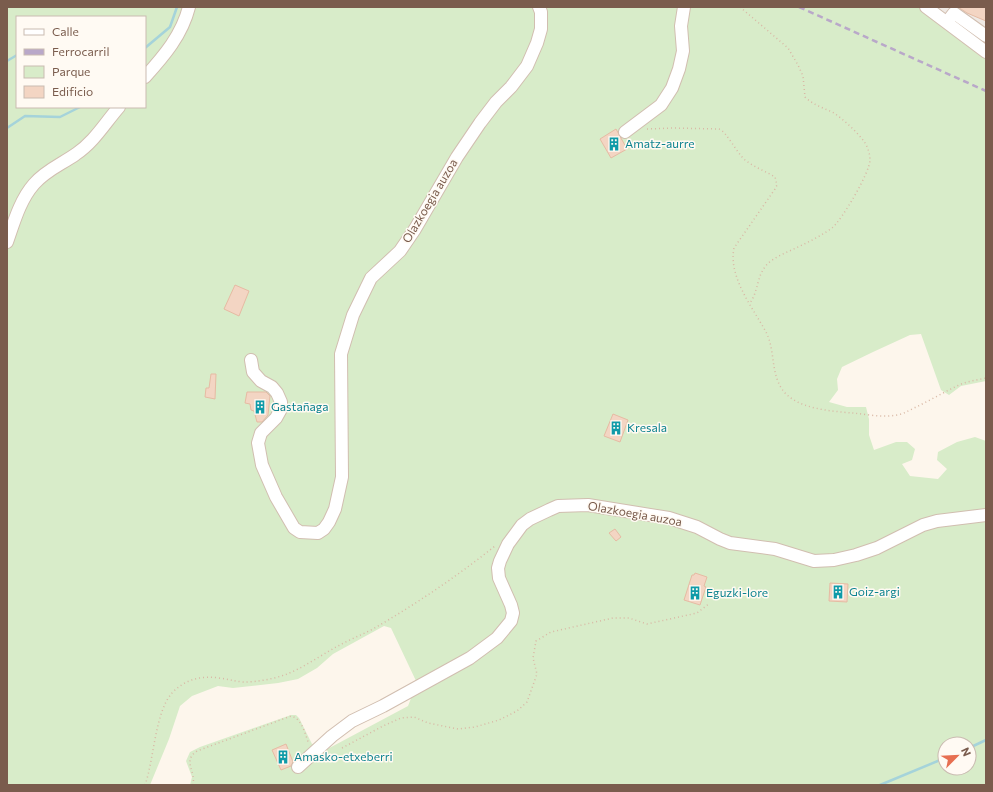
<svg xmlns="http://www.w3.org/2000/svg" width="993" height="792" font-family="Commissioner,sans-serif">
  <rect width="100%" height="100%" fill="#fdf6ec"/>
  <path fill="#efe9e4" d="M932 7H986V47Z"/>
  <path fill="#d8ecc9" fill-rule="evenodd" d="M7 7H932L986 47V381L961 386 949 395 941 390 921 334 910 335 873 352 842 367 837 379 838 390 829 402 847 407H866L869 419V435L874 450 896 442H907L915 449 912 460 902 464 910 476 938 479 947 469 937 460 938 452 957 442 975 437 986 441V785H190L192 777 186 761 190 752 200 747 291 715H296L299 718 312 744 319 743 320 753 408 706 417 683 391 628 384 626 333 654 317 668 298 679 278 683 233 688 218 686 192 696 180 706 169 739 150 785H7ZM17 17H145V107H17ZM945 744H969V768H945Z"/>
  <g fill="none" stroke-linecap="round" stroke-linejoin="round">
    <g stroke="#a5d3da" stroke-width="2.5">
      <path d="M145 48 170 27 177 7"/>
      <path d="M7 61 17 55"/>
      <path d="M7 128 25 116 60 117 80 107"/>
      <path d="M969 748 986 740"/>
      <path d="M880 785 945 758"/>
    </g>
  </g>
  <g fill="#f3d5c3" stroke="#e6bba3">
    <path d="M958 7H986V21L967 13Z"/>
    <path d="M616 129 627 149 611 158 600 139Z"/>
    <path d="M235 285 249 291 239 316 224 309Z"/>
    <path d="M211 374H216L215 399 205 397 206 388H209Z"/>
    <path d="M247 392H266L270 396 268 415 262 422H257L254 411 251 410 250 404 245 403Z"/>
    <path d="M613 414 628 420 620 442 604 436Z"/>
    <path d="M615 529 621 537 616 541 609 533Z"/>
    <path d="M695 573 707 577 704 586 706 587 700 605 684 600 692 575H694Z"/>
    <path d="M830 583 848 584 847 602 829 601Z"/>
    <path d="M286 744 293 762 291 766 281 770 272 750Z"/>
  </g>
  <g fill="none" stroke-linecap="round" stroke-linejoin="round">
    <g stroke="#d1beb0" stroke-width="14">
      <g id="minor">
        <path d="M926 7 986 52"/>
        <path d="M947 22 954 13 986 36"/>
        <path d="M145 77C164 56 182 35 189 7"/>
        <path d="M625 132 661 105 672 88 679 69 683 51 681 26 684 7"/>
        <path d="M7 242C14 222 20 200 34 184 46 170 62 164 76 154 94 142 105 123 119 107"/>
        <path d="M251 360 253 372 261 381 272 387 277 393 281 402V409L276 418 261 433 258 443 262 465 276 497 294 528 300 532 318 533 324 529 329 522 335 509 342 477 341 354 353 315 371 278 400 251 415 229 457 157 480 123 496 102 511 87 527 66 537 43 541 29V12L539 7"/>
        <path d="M298 767 332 736 352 721 383 706 470 658 497 638 511 621 513 613 511 605 499 578 498 568 500 561 508 544 522 525 530 519 549 510 558 506 588 505 669 518 697 527 720 539 730 543 775 549 814 561 834 560 856 555 877 548 923 525 937 521 986 515"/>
      </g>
    </g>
    <g stroke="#d9b8a5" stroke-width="1.5" stroke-dasharray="1 3" stroke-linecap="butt">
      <path d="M740 7 788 48 798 65 803 76 805 97C813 105 824 108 834 113 844 120 855 130 863 140 867 145 870 153 870 160 870 172 842 220 832 228 822 235 811 241 800 246 790 251 779 255 771 261 755 273 760 291 749 304"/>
      <path d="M647 129 673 128 719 129C727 132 736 152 745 160 754 167 765 171 775 177L777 185 775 189 734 248C728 278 754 309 767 334 775 352 771 373 782 389 795 409 831 411 852 413 866 414 882 418 897 415 903 414 908 411 914 408 929 401 944 392 959 385 968 381 977 380 986 378"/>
      <path d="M342 748 383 726 401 718 414 717 428 723 458 729 475 727 499 720 517 711 527 702 537 674 533 658 536 641 551 632 613 618H629L647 624 697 613 710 603"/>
      <path d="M145 785C154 760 155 712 172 693 184 680 201 675 219 678 227 679 234 681 243 682 257 682 274 679 287 674 305 667 321 655 338 646 349 640 361 635 373 629 416 604 456 577 495 546"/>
      <path d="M193 785C196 771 182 761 197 751L291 716C303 719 305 735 309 744"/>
    </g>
    <use href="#minor" stroke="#fff" stroke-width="12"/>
    <path stroke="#b9a8c9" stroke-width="2.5" stroke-dasharray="6 4" stroke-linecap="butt" d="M799 7 986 91"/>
  </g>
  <defs>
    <g id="building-bare" transform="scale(1.08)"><path d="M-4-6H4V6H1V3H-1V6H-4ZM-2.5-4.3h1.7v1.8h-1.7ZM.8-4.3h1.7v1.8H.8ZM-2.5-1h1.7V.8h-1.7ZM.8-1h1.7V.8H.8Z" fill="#0f9aa8" stroke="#fffaf3" stroke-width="2.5" paint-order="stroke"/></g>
  </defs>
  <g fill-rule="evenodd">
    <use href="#building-bare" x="614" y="144"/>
    <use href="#building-bare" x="260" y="407"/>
    <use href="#building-bare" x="616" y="428"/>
    <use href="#building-bare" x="838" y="592"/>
    <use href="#building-bare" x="695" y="593"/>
    <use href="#building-bare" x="283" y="757"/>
  </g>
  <g text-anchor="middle" stroke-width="3" stroke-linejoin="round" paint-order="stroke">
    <g font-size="12" fill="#0d838f" stroke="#fffaf3" text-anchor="start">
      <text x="625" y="148">Amatz-aurre</text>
      <text x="271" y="411">Gastañaga</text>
      <text x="627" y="432">Kresala</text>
      <text x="849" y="596">Goiz-argi</text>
      <text x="706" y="597">Eguzki-lore</text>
      <text x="294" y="761">Amasko-etxeberri</text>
    </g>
    <g font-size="12" fill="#7a5c4d" stroke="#fffaf3">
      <text transform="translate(430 201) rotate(-59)" y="4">Olazkoegia auzoa</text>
      <text transform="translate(635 514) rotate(10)" y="4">Olazkoegia auzoa</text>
    </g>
  </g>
  <rect width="993" height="792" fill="none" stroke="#7a5c4d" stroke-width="16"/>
  <rect x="16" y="16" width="130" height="92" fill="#fffaf3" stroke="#cabbb1"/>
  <rect x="24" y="29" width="20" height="6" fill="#ffffff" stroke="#cabbb1"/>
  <text x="52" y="36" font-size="12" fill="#7a5c4d">Calle</text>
  <rect x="24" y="49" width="20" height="6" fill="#b9a8c9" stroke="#cabbb1"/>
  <text x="52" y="56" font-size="12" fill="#7a5c4d">Ferrocarril</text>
  <rect x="24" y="66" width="20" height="12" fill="#d8ecc9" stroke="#cabbb1"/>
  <text x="52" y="76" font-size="12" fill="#7a5c4d">Parque</text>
  <rect x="24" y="86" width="20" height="12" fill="#f3d5c3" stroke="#cabbb1"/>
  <text x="52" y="96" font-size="12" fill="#7a5c4d">Edificio</text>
  <g transform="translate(957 756) rotate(66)"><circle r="19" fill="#fffaf3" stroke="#cabbb1"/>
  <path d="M0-3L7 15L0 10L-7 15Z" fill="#e76f51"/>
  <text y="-6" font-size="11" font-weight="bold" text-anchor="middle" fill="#7a5c4d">N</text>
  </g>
</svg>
